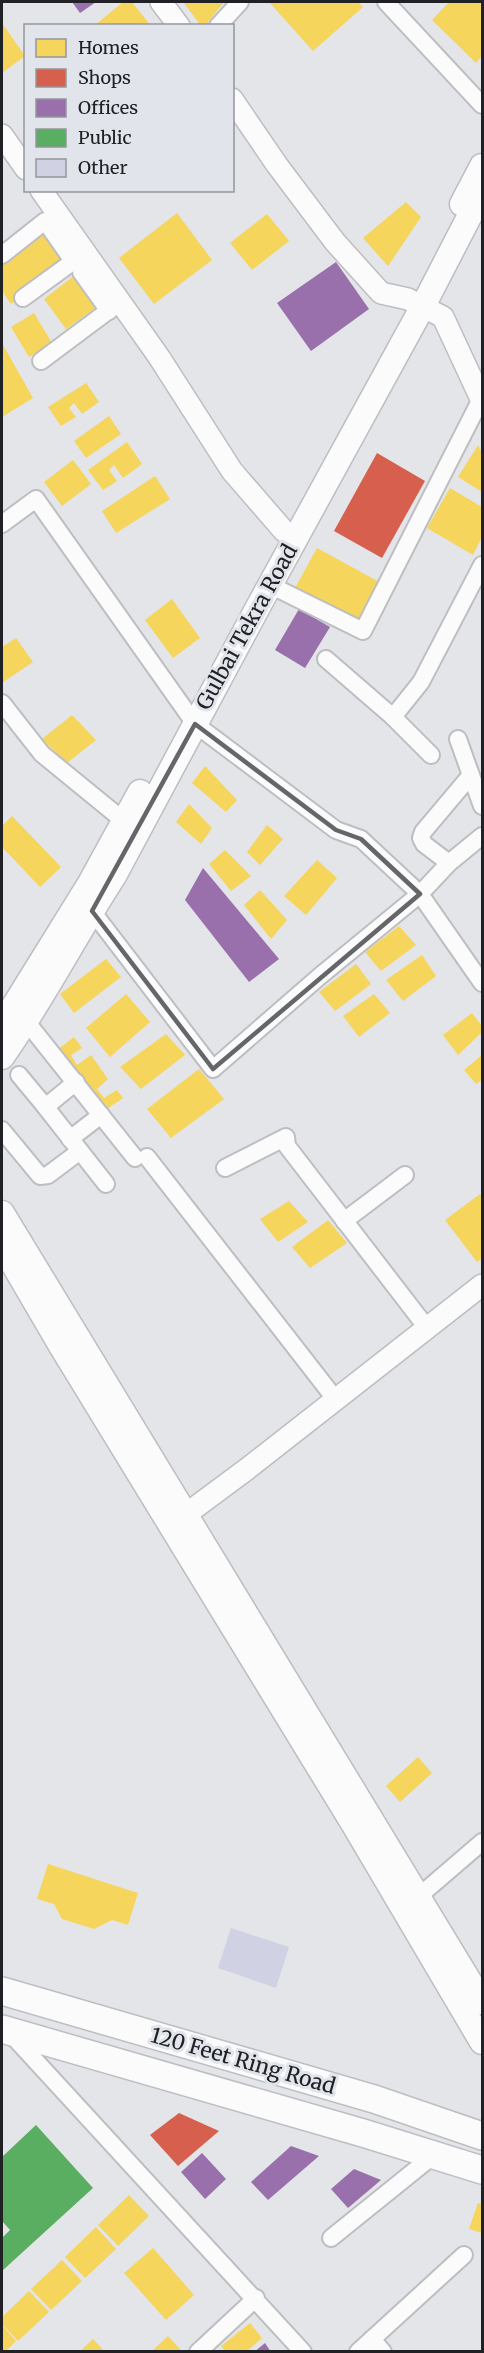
<svg xmlns="http://www.w3.org/2000/svg" width="484" height="2353" font-family="Merriweather,serif">
  <rect width="100%" height="100%" fill="#e3e5e9"/>
  <g fill="#f6d55c">
    <path d="M123 2H132L151 26H94Z"/>
    <path d="M185 2H224L205 26H201L184 3Z"/>
    <path d="M269 2H358L363 7 313 51Z"/>
    <path d="M449 2H482V56L476 63 432 20Z"/>
    <path d="M2 23 25 56 2 73Z"/>
    <path d="M406 202 421 217 388 266 363 238Z"/>
    <path d="M177 213 212 260 154 304 119 258Z"/>
    <path d="M267 214 289 241 252 270 230 243Z"/>
    <path d="M44 231 67 262 11 304 2 291V262Z"/>
    <path d="M75 275 98 306 66 329 44 299Z"/>
    <path d="M34 313 52 343 29 357 11 327Z"/>
    <path d="M2 343 33 398 2 417Z"/>
    <path d="M86 383 99 402 82 414 74 403 69 408 76 417 61 426 48 407Z"/>
    <path d="M109 416 121 434 86 458 74 441Z"/>
    <path d="M127 442 142 464 123 478 114 465 109 470 117 481 103 490 88 470Z"/>
    <path d="M478 445 482 453V492L458 477Z"/>
    <path d="M73 460 91 484 62 506 44 482Z"/>
    <path d="M155 476 170 499 116 533 102 511Z"/>
    <path d="M450 488 482 507V537L473 555 427 528Z"/>
    <path d="M317 548 383 584 361 624 295 588Z"/>
    <path d="M172 599 200 638 173 658 145 620Z"/>
    <path d="M16 638 33 662 2 683V647Z"/>
    <path d="M72 715 96 740 67 763 42 739Z"/>
    <path d="M205 766 237 800 226 812 192 783Z"/>
    <path d="M189 804 212 828 201 844 176 822Z"/>
    <path d="M12 816 61 867 40 887 2 847V826Z"/>
    <path d="M267 825 283 839 260 865 247 852Z"/>
    <path d="M225 850 251 876 231 891 209 864Z"/>
    <path d="M317 860 337 878 306 915 284 896Z"/>
    <path d="M260 890 287 920 271 939 244 905Z"/>
    <path d="M399 926 416 945 381 971 365 952Z"/>
    <path d="M422 955 436 976 403 1001 386 980Z"/>
    <path d="M106 959 121 977 74 1013 60 994Z"/>
    <path d="M356 964 371 984 335 1011 319 992Z"/>
    <path d="M126 994 150 1022 110 1057 86 1028Z"/>
    <path d="M374 994 390 1013 359 1037 343 1016Z"/>
    <path d="M472 1013 482 1026V1032L458 1055 443 1035Z"/>
    <path d="M166 1034 185 1055 141 1089 120 1067Z"/>
    <path d="M74 1037 82 1048 71 1055 77 1065 91 1055 108 1079 97 1089 104 1098 117 1090 123 1098 107 1109 57 1050Z"/>
    <path d="M482 1055V1080L476 1084 464 1070Z"/>
    <path d="M199 1069 224 1099 171 1138 147 1109Z"/>
    <path d="M480 1194 482 1197V1258L477 1262 445 1220Z"/>
    <path d="M289 1201 308 1222 278 1242 260 1219Z"/>
    <path d="M328 1220 347 1243 310 1268 292 1247Z"/>
    <path d="M418 1757 432 1773 400 1802 386 1786Z"/>
    <path d="M48 1864 138 1893 128 1925 112 1920 94 1929 62 1919 54 1904 37 1899Z"/>
    <path d="M129 2195 149 2216 118 2246 98 2225Z"/>
    <path d="M478 2203 482 2204V2233L469 2229Z"/>
    <path d="M96 2227 116 2249 85 2278 65 2257Z"/>
    <path d="M153 2248 194 2295 166 2320 124 2273Z"/>
    <path d="M62 2260 82 2281 51 2310 31 2289Z"/>
    <path d="M29 2291 49 2312 18 2341 2 2324V2317Z"/>
    <path d="M250 2323 262 2338 246 2352H226L221 2346Z"/>
    <path d="M2 2325 16 2341 5 2352H2Z"/>
    <path d="M168 2336 181 2350 180 2352H151Z"/>
    <path d="M93 2339 105 2352H79Z"/>
  </g>
  <g fill="#d6604d">
    <path d="M377 453 425 481 382 558 334 531Z"/>
    <path d="M179 2113 219 2131 178 2166 150 2135Z"/>
  </g>
  <g fill="#9970ab">
    <path d="M72 2H96L80 13Z"/>
    <path d="M336 262 369 309 311 351 277 303Z"/>
    <path d="M299 609 330 627 305 668 275 650Z"/>
    <path d="M203 868 279 959 249 982 185 900Z"/>
    <path d="M291 2146 319 2156 268 2200 251 2182Z"/>
    <path d="M202 2153 226 2179 205 2199 181 2172Z"/>
    <path d="M354 2169 381 2180 348 2208 331 2189Z"/>
    <path d="M265 2343 271 2352H254Z"/>
  </g>
  <path fill="#5aae61" d="M36 2125 93 2188 2 2271V2238L10 2230 2 2221V2157Z"/>
  <path fill="#d0d1e2" d="M231 1928 289 1947 276 1988 218 1968Z"/>
  <g fill="none" stroke-linecap="round" stroke-linejoin="round">
    <g stroke="#bcbec1" stroke-width="20">
      <g id="minor">
        <path d="M386 2 482 105"/>
        <path d="M218 26 240 2"/>
        <path d="M2 255 45 221 73 261"/>
        <path d="M81 272 109 311"/>
        <path d="M23 298 82 255"/>
        <path d="M41 361 120 302"/>
        <path d="M2 524 36 499 195 724 336 830 361 839 420 894 482 983"/>
        <path d="M270 585 363 631 481 399"/>
        <path d="M326 659 393 717 421 682 482 565"/>
        <path d="M2 703 42 754 124 821"/>
        <path d="M393 717 431 755"/>
        <path d="M458 739 482 806"/>
        <path d="M449 863 424 844 421 838 423 832 471 775"/>
        <path d="M92 911 213 1069 320 976 420 894 449 863 482 836"/>
        <path d="M26 1021 135 1158"/>
        <path d="M19 1075 44 1105 49 1104 76 1082"/>
        <path d="M44 1105 106 1184"/>
        <path d="M2 1130 40 1176 48 1175 80 1151"/>
        <path d="M70 1139 101 1115"/>
        <path d="M147 1157 336 1400"/>
        <path d="M225 1168 286 1137 287 1146 427 1328"/>
        <path d="M344 1221 405 1175"/>
        <path d="M418 1897 482 1842"/>
        <path d="M11 2034 303 2352"/>
        <path d="M331 2238 434 2155"/>
        <path d="M372 2339 383 2352"/>
        <path d="M198 2352 256 2298"/>
        <path d="M358 2352 464 2255"/>
      </g>
    </g>
    <g stroke="#bcbec1" stroke-width="24">
      <g id="tertiary">
        <path d="M161 2 179 26"/>
        <path d="M232 99 277 165 335 242 381 293 408 299 443 317 482 401"/>
        <path d="M2 135 26 169"/>
        <path d="M41 190 159 357 232 471 284 531"/>
        <path d="M173 1524 247 1469 482 1285"/>
      </g>
    </g>
    <g stroke="#bcbec1" stroke-width="27">
      <g id="secondary">
        <path d="M462 204 482 166"/>
        <path d="M2 1025 90 883 140 792"/>
        <path d="M2 1057C43 999 75 936 114 876L258 607 423 306 482 192"/>
        <path d="M2 1213 482 2002"/>
        <path d="M2 1245 61 1346 354 1825 482 2042"/>
      </g>
    </g>
    <g stroke="#bcbec1" stroke-width="30">
      <g id="primary">
        <path d="M2 1991 374 2099 482 2136"/>
        <path d="M2 2029 363 2133 482 2170"/>
      </g>
    </g>
    <use href="#minor" stroke="#fbfbfc" stroke-width="16"/>
    <use href="#tertiary" stroke="#fbfbfc" stroke-width="21"/>
    <use href="#secondary" stroke="#fbfbfc" stroke-width="24"/>
    <use href="#primary" stroke="#fbfbfc" stroke-width="27"/>
  </g>
  <path fill="none" stroke="#646669" stroke-width="4.5" stroke-linejoin="round" d="M195 724 336 830 361 839 420 894 213 1069 92 911Z"/>
  <g text-anchor="middle" stroke-width="6" stroke-linejoin="round" paint-order="stroke">
    <g font-size="21" fill="#202124" stroke="#e1e4eb">
      <text transform="translate(247 627) rotate(-61)" y="7">Gulbai Tekra Road</text>
      <text transform="translate(243 2061) rotate(16)" y="7">120 Feet Ring Road</text>
    </g>
  </g>
  <rect width="484" height="2353" fill="none" stroke="#202124" stroke-width="6"/>
  <rect x="24" y="24" width="210" height="168" fill="#e1e4eb" stroke="#94969b" stroke-width="1.5"/>
  <rect x="36" y="39" width="30" height="18" fill="#f6d55c" stroke="#94969b" stroke-width="1.5"/>
  <text x="78" y="54" font-size="18" fill="#202124">Homes</text>
  <rect x="36" y="69" width="30" height="18" fill="#d6604d" stroke="#94969b" stroke-width="1.5"/>
  <text x="78" y="84" font-size="18" fill="#202124">Shops</text>
  <rect x="36" y="99" width="30" height="18" fill="#9970ab" stroke="#94969b" stroke-width="1.5"/>
  <text x="78" y="114" font-size="18" fill="#202124">Offices</text>
  <rect x="36" y="129" width="30" height="18" fill="#5aae61" stroke="#94969b" stroke-width="1.5"/>
  <text x="78" y="144" font-size="18" fill="#202124">Public</text>
  <rect x="36" y="159" width="30" height="18" fill="#d0d1e2" stroke="#94969b" stroke-width="1.5"/>
  <text x="78" y="174" font-size="18" fill="#202124">Other</text>
</svg>
